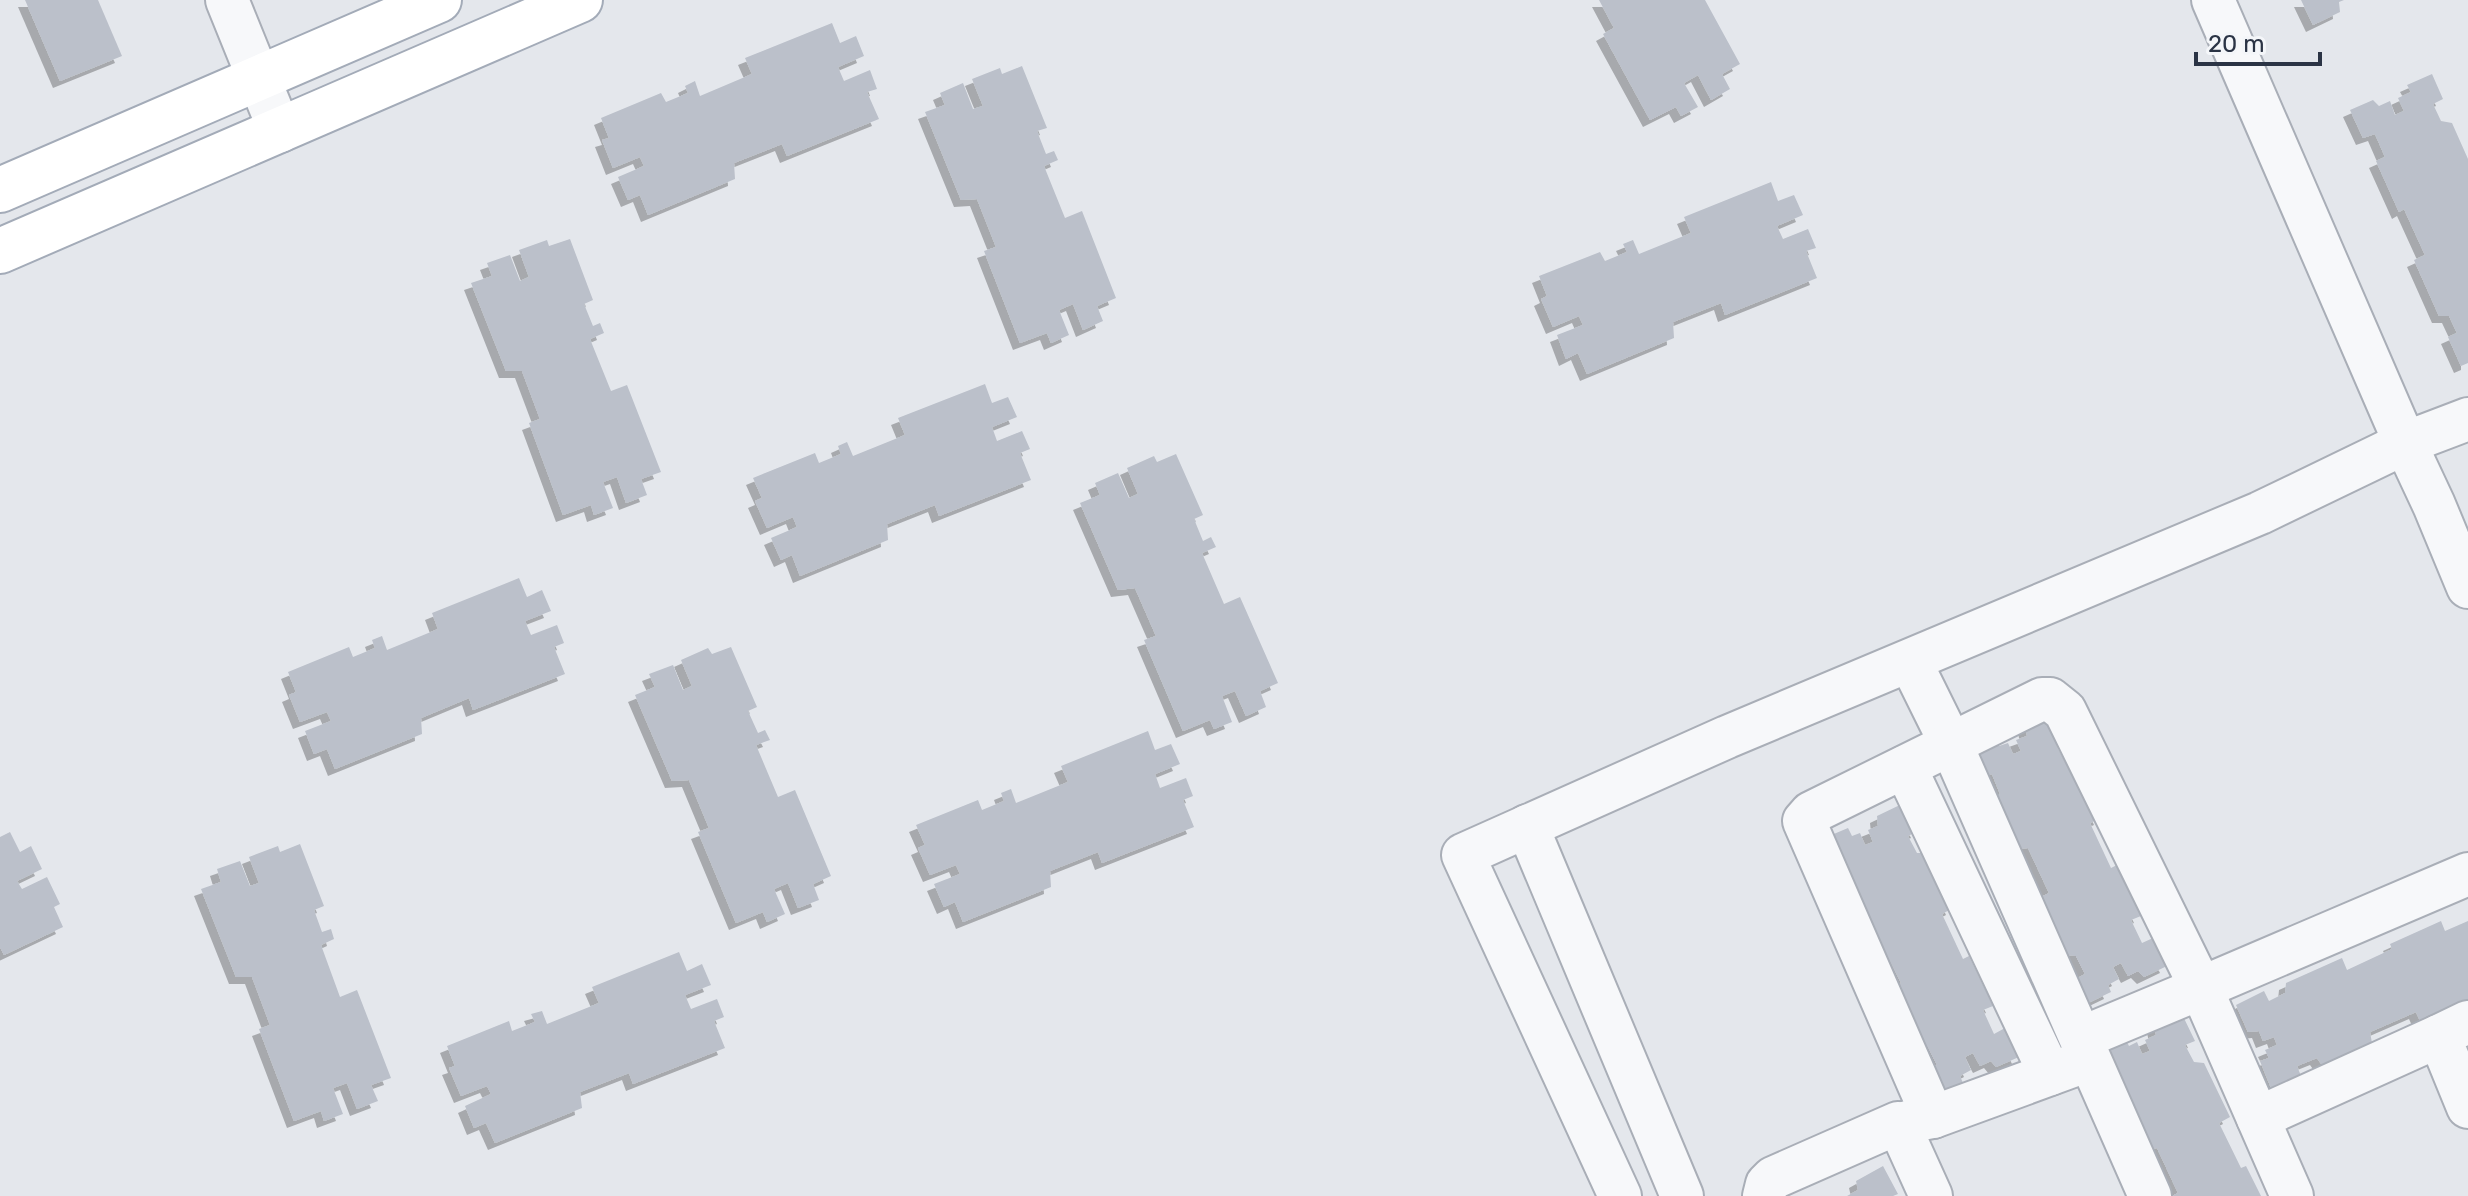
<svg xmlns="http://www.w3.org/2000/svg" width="2468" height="1196" font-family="Rubik,sans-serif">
  <defs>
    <filter id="shadow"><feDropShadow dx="-7" dy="7" stdDeviation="0" flood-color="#0004"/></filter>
  </defs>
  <rect width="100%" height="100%" fill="#e4e7ec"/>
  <g fill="#bbc0ca" filter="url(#shadow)">
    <path d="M25 0H98L122 56 60 81Z"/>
    <path d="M1599 0H1705L1740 64 1722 74 1730 89 1711 100 1698 75 1684 83 1698 107 1681 116 1676 107 1650 120 1603 34 1614 28Z"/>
    <path d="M2301 0H2344L2339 2 2340 12 2313 25Z"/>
    <path d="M832 23 840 43 856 36 864 56 838 67 844 81 870 70 877 89 867 92 879 119 787 156 782 144 734 163 735 179 648 215 640 195 628 200 618 177 644 166 640 157 613 168 602 140 609 138 601 118 661 93 666 102 688 93 685 86 695 81 700 96 752 74 745 58Z"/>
    <path d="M1022 66 1047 128 1037 131 1046 154 1054 151 1058 160 1044 166 1065 218 1082 211 1116 298 1097 306 1103 321 1083 330 1073 304 1059 310 1069 335 1051 343 1047 333 1020 343 984 251 996 247 977 199 961 200 925 112 945 105 940 93 963 83 973 109 983 106 972 79 1000 68 1002 74Z"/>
    <path d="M2432 74 2443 99 2433 104 2441 121 2452 123 2468 159V363L2461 366 2448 337 2457 333 2449 316H2439L2414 260 2425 255 2404 209 2399 212 2376 161 2385 157 2375 134 2363 138 2350 110 2373 100 2379 106 2390 101 2395 115 2404 111 2398 98 2411 92 2407 85Z"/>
    <path d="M1771 182 1778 201 1794 195 1803 215 1777 226 1783 239 1808 229 1816 248 1806 251 1817 278 1725 315 1721 303 1673 322 1674 338 1587 374 1578 353 1566 359 1557 335 1583 325 1579 316 1553 327 1541 299 1547 296 1539 276 1600 252 1605 261 1627 252 1623 244 1633 240 1639 254 1691 233 1684 217Z"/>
    <path d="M570 239 593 300 584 304 593 326 600 323 604 333 590 339 611 391 627 385 661 472 641 479 647 495 626 503 617 477 603 482 613 508 594 515 591 505 563 515 529 423 540 419 522 371H506L471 283 492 276 487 263 510 255 520 281 529 277 519 250 547 240 549 246Z"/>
    <path d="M985 384 992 403 1008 397 1017 417 992 427 997 441 1022 431 1030 449 1020 453 1031 480 939 516 935 505 887 524 888 540 800 576 792 555 781 560 771 538 797 527 793 517 767 528 755 501 762 498 753 478 815 453 819 463 841 454 838 446 847 442 853 456 905 435 898 418Z"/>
    <path d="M1176 454 1203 515 1194 519 1203 541 1211 537 1216 547 1202 553 1224 604 1240 597 1278 683 1260 691 1266 707 1246 716 1235 691 1222 696 1232 722 1214 729 1210 720 1183 731 1144 640 1156 636 1135 588 1118 590 1080 503 1100 495 1095 483 1118 473 1129 498 1138 494 1127 468 1154 456 1157 462Z"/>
    <path d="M519 578 527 597 542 590 551 611 525 621 531 635 557 625 564 643 554 647 565 674 473 710 469 698 421 718 422 734 335 769 327 749 314 754 305 731 331 721 327 712 300 722 289 695 296 692 288 672 349 647 353 657 375 648 372 640 382 636 387 650 438 629 432 613Z"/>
    <path d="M731 647 757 707 748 711 758 733 765 730 770 740 756 745 778 797 795 790 831 876 813 884 819 900 798 908 788 883 774 889 785 914 767 922 763 912 736 923 698 832 709 828 689 780 672 781 635 695 655 687 649 674 673 665 683 690 692 686 681 660 708 648 712 654Z"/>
    <path d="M2052 713 2065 741 2056 745 2065 762H2075L2101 818 2090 823 2111 868 2117 865 2141 916 2131 920 2142 943 2153 938 2167 966 2144 977 2138 971 2128 976 2121 963 2113 967 2119 979 2108 985 2111 992 2086 1004 2074 980 2085 974 2076 956 2065 955 2039 898 2049 893 2028 848 2017 849 1994 799 2000 794 1992 774 1982 779 1970 748 1996 738 1999 746 2008 743 2013 754 2021 751 2016 740 2027 736 2025 726Z"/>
    <path d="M1148 731 1155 750 1171 744 1180 764 1155 774 1160 788 1186 778 1193 796 1183 800 1194 827 1102 863 1098 852 1050 871 1051 887 963 922 955 902 944 907 934 884 960 874 956 865 930 875 918 848 925 845 916 825 978 800 982 810 1004 801 1001 793 1011 789 1016 803 1068 782 1061 766Z"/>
    <path d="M1904 803 1918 831 1908 836 1917 853H1927L1953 908 1942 914 1963 959 1969 956 1993 1006 1983 1010 1994 1034 2005 1028 2019 1057 1996 1067 1991 1061 1980 1066 1973 1053 1965 1057 1971 1070 1960 1076 1963 1083 1938 1095 1926 1070 1937 1065 1928 1047 1918 1046 1891 988 1901 983 1879 938 1870 940 1822 839 1848 828 1852 836 1860 833 1865 845 1873 842 1868 830 1878 826 1877 816Z"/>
    <path d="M10 832 20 852 31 846 42 869 17 881 22 889 47 877 60 904 54 907 63 927 4 955 0 947V837Z"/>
    <path d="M300 844 324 906 314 910 322 932 331 929 334 939 321 945 340 997 357 990 391 1078 371 1085 378 1101 357 1109 347 1083 333 1088 343 1114 324 1121 321 1111 294 1121 259 1029 270 1025 252 977H236L201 889 221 882 217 869 240 861 250 886 259 883 249 857 278 846 280 852Z"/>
    <path d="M2441 921 2445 931 2468 921V1002L2421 1023 2416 1012 2370 1032 2372 1043 2322 1065 2317 1058 2297 1066 2301 1076 2271 1088 2260 1061 2269 1058 2265 1050 2277 1045 2274 1037 2263 1041 2259 1031 2248 1032 2236 1005 2264 991 2269 1001 2285 993 2286 983 2342 958 2347 970 2392 949 2390 944Z"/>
    <path d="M679 952 687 971 702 964 711 985 685 995 691 1009 717 999 724 1017 714 1021 725 1048 633 1084 629 1073 580 1092 582 1108 495 1143 486 1123 474 1128 465 1106 491 1094 487 1086 461 1096 449 1068 455 1066 447 1046 509 1021 512 1031 535 1022 531 1014 542 1011 547 1024 599 1003 592 987Z"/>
    <path d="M2181 1012 2195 1041 2185 1045 2194 1062 2204 1063 2230 1117 2219 1123 2241 1168 2246 1166 2261 1196H2172L2178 1193 2157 1148 2147 1150 2123 1099 2129 1094 2121 1074 2111 1079 2099 1048 2125 1038 2129 1046 2137 1042 2142 1054 2150 1051 2145 1040 2156 1035 2154 1026Z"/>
    <path d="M1883 1166 1898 1194 1893 1196H1847L1858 1190 1856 1181Z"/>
  </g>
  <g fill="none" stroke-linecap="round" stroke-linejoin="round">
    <g stroke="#a9aeb7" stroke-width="46">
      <g id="minor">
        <path d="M227 0 280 131"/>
        <path d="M2213 0 2405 443 2468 419"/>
        <path d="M1910 661 1951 744 2150 1196"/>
        <path d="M1905 767 2050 1074"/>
        <path d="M1527 826 1682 1196"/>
        <path d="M2468 1022 2439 1036 2468 1107"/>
        <path d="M2081 1038 2201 988 2292 1196"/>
        <path d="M1933 1117 1804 821 1811 813 2042 699H2050L2065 711 2201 988 2468 874"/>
        <path d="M2258 1118 2439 1036"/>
        <path d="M1907 1122 1933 1117 2075 1065"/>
        <path d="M1620 1196 1463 855 1727 737 2260 513 2405 443 2434 505 2468 587"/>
        <path d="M1764 1196 1767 1184 1773 1178 1898 1123 1931 1196"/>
      </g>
    </g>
    <g stroke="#a3abb8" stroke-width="48">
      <g id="major">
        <path d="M0 190 439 0"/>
        <path d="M0 251 580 0"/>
      </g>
    </g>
    <use href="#minor" stroke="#f7f8fa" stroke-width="42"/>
    <use href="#major" stroke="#fff" stroke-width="44"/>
  </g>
  <path d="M2196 52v12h124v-12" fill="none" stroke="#2b3445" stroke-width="4"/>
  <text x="2208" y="52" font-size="24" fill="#2b3445" stroke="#f4f6f9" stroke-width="6" paint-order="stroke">20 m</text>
</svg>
